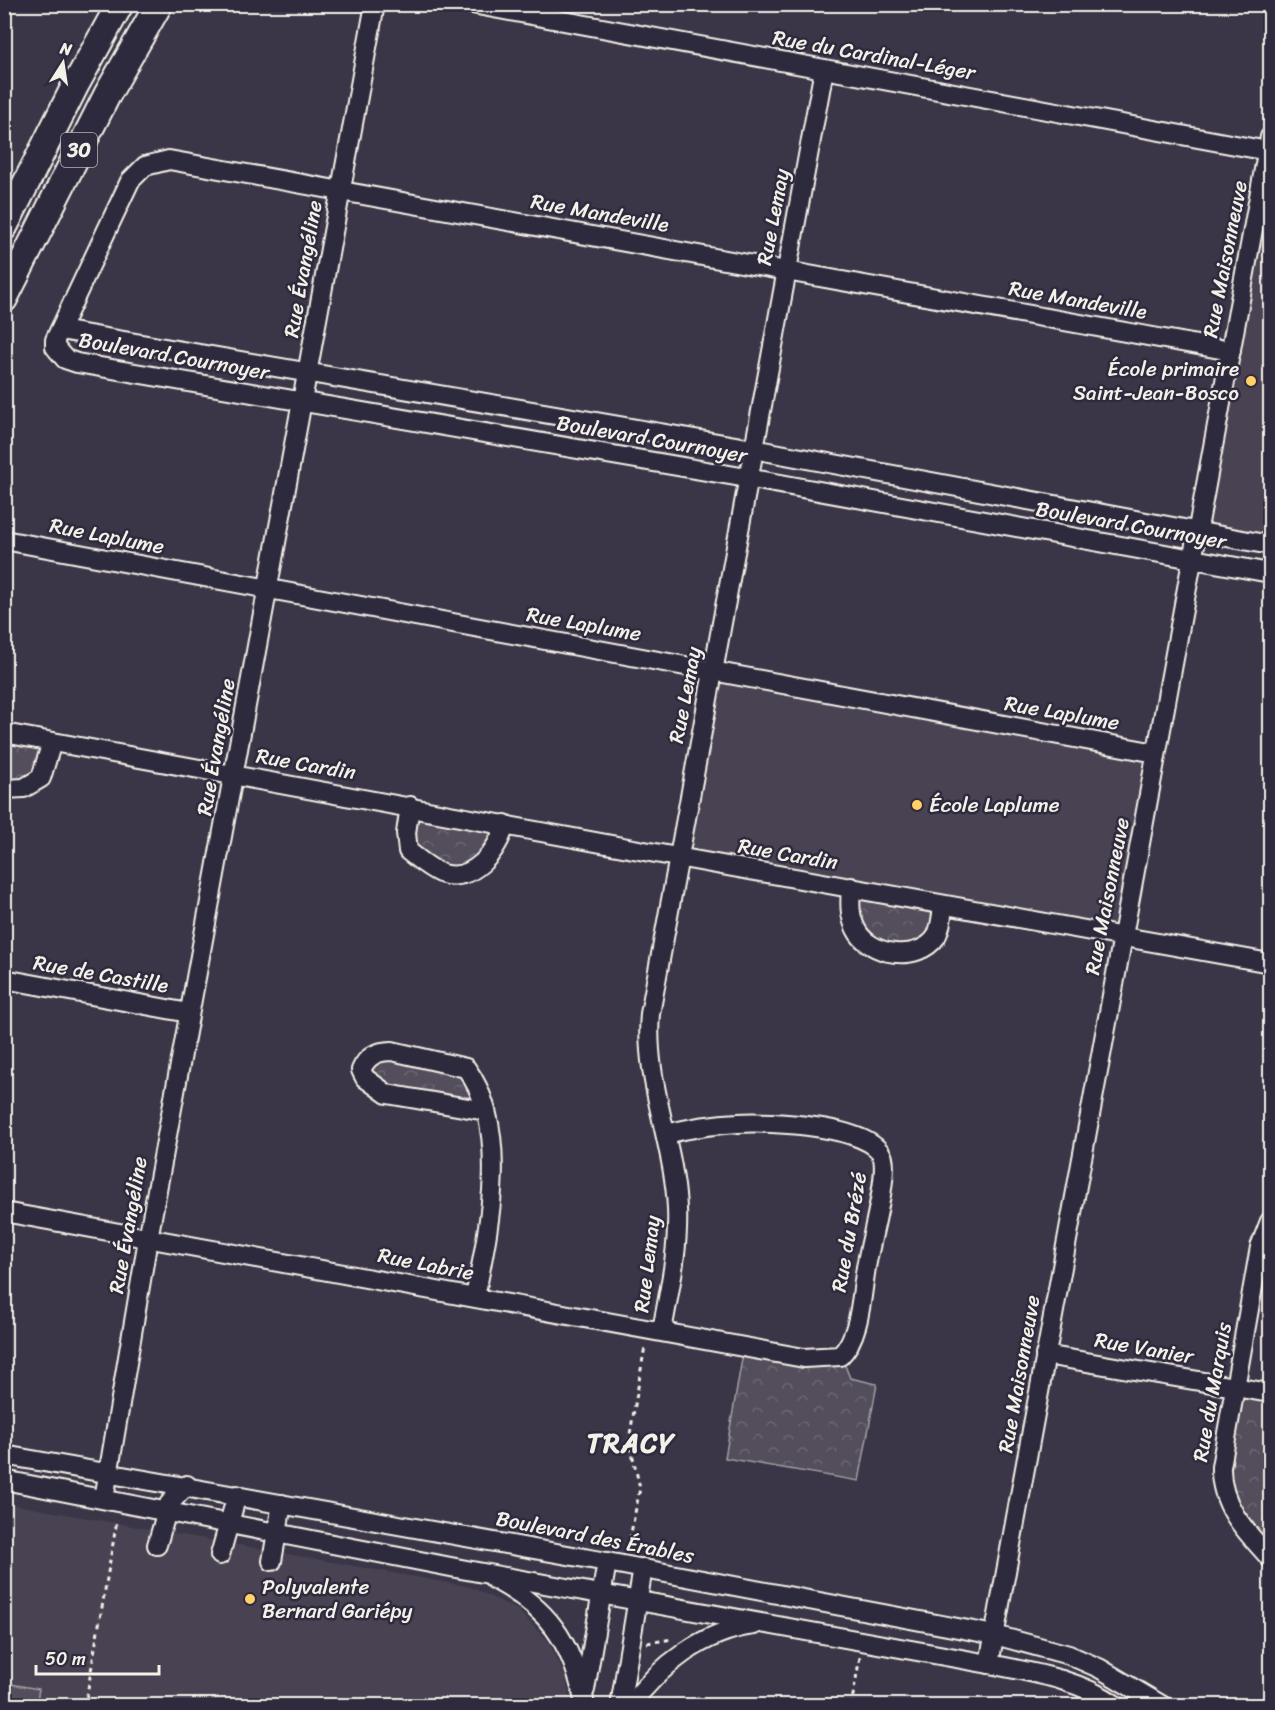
<svg xmlns="http://www.w3.org/2000/svg" width="1275" height="1710" font-family="Sriracha,sans-serif">
  <defs>
    <pattern id="forest-crowns" width="20" height="18" patternUnits="userSpaceOnUse" patternTransform="scale(1.5)"><rect width="20" height="18" fill="#534e5c"/><path d="M2 6a3 3 0 1 1 6 0M12 15a3 3 0 1 1 6 0" fill="none" stroke="#6c6873"/></pattern>
  </defs>
  <rect width="100%" height="100%" fill="#3b3647"/>
  <filter id="ink" filterUnits="userSpaceOnUse"><feTurbulence type="fractalNoise" baseFrequency=".0167" numOctaves="2"/><feDisplacementMap in="SourceGraphic" scale="12" xChannelSelector="R" yChannelSelector="G"/><feConvolveMatrix kernelMatrix="1 2 1 2 8 2 1 2 1" color-interpolation-filters="sRGB"/></filter>
  <g filter="url(#ink)">
    <g fill="#484352">
      <path d="M1256 234 1270 237V538L1206 526Z"/>
      <path d="M715 677 1151 757 1120 935 683 854Z"/>
      <path d="M4 1503 471 1587 518 1610 548 1641 565 1676 571 1705H5Z"/>
    </g>
    <path fill="#534e5c" stroke="#a4a0a2" stroke-width="1.5" d="M5 1683 39 1689 36 1705H5Z"/>
    <g fill="url(#forest-crowns)" stroke="#a4a0a2" stroke-width="1.5">
      <path d="M5 734 51 743 44 771 5 789Z"/>
      <path d="M412 812 504 831 500 843 453 875 412 850Z"/>
      <path d="M850 892 940 908 937 922 918 948 868 942Z"/>
      <path d="M382 1054 465 1070 483 1108 388 1092 366 1077Z"/>
      <path d="M744 1347 842 1358 850 1378 877 1384 859 1481 725 1458Z"/>
      <path d="M1237 1393 1270 1399V1552L1222 1483Z"/>
    </g>
    <g fill="none" stroke-linecap="round" stroke-linejoin="round">
      <g stroke="#f4f1e8" stroke-width="22">
        <g id="minor">
          <path d="M472 4 1268 151"/>
          <path d="M60 330 753 449 1270 545"/>
          <path d="M1231 351 169 160 145 166 130 181 55 340V347L65 359 77 363 747 478 1270 573"/>
          <path d="M4 540 1156 753"/>
          <path d="M4 733 677 857 1270 963"/>
          <path d="M4 789 24 788 41 778 52 742"/>
          <path d="M410 806 406 833 408 851C418 859 429 868 440 873 472 885 499 850 505 824"/>
          <path d="M851 887C850 902 849 915 856 929 869 956 918 963 936 937 941 928 942 916 943 905"/>
          <path d="M4 979 189 1013"/>
          <path d="M4 1212 804 1358 840 1356C862 1335 861 1291 867 1262 871 1239 888 1178 883 1158 874 1125 767 1121 738 1123 714 1124 690 1128 666 1134"/>
          <path d="M1270 1221 1260 1247 1221 1467C1220 1505 1245 1531 1270 1558"/>
          <path d="M475 1297C489 1228 511 1129 466 1068L392 1051C377 1051 367 1056 361 1070L365 1078 387 1094 486 1111"/>
          <path d="M662 1331C669 1291 679 1250 677 1208 674 1143 644 1080 650 1014L824 69"/>
          <path d="M1045 1355 1270 1393"/>
          <path d="M4 1455 607 1562 995 1635 1069 1655 1099 1668 1163 1706"/>
          <path d="M4 1480 461 1569 989 1664C1035 1673 1078 1679 1117 1706"/>
          <path d="M104 1499 148 1239 375 4"/>
          <path d="M157 1545 169 1504 187 1485"/>
          <path d="M220 1555 237 1495"/>
          <path d="M272 1561 282 1504"/>
          <path d="M494 1579C548 1608 571 1641 584 1700"/>
          <path d="M989 1664 1270 137"/>
          <path d="M585 1690 607 1562"/>
          <path d="M620 1706 643 1568"/>
          <path d="M630 1706C659 1666 704 1631 754 1625"/>
        </g>
      </g>
      <g stroke="#f4f1e8" stroke-width="30">
        <g id="highway">
          <path d="M4 227 76 84 120 4"/>
          <path d="M4 299 107 95 159 4"/>
        </g>
      </g>
      <g stroke="#f4f1e8" stroke-width="3" stroke-dasharray="4.5 4.5" stroke-linecap="butt">
        <path d="M628 1548 640 1488 629 1440 645 1346"/>
        <path d="M647 1643 673 1639"/>
        <path d="M85 1706 117 1520"/>
        <path d="M851 1706 860 1657"/>
      </g>
      <use href="#minor" stroke="#2f2a3d" stroke-width="18"/>
      <use href="#highway" stroke="#2f2a3d" stroke-width="26"/>
    </g>
  </g>
  <g fill="#ffd166" stroke="#2f2a3d" stroke-width="2">
    <circle cx="1251" cy="381" r="6"/>
    <circle cx="917" cy="805" r="6"/>
    <circle cx="250" cy="1599" r="6"/>
  </g>
  <g text-anchor="middle" stroke-width="5" stroke-linejoin="round" paint-order="stroke">
    <rect fill="#2f2a3d" stroke="#b9b5b5" stroke-width="1.5" x="61" y="133" width="36" height="34" rx="4.5"/>
    <g font-size="20" font-weight="bold" fill="#f4f1e8">
      <text x="79" y="157">30</text>
    </g>
    <g font-size="21" fill="#f4f1e8" stroke="#2f2a3d">
      <text transform="translate(874 55) rotate(10)" y="7">Rue du Cardinal-Léger</text>
      <text transform="translate(600 213) rotate(10)" y="7">Rue Mandeville</text>
      <text transform="translate(773 217) rotate(-79)" y="7">Rue Lemay</text>
      <text transform="translate(1225 259) rotate(-79)" y="7">Rue Maisonneuve</text>
      <text transform="translate(303 269) rotate(-80)" y="7">Rue Évangéline</text>
      <text transform="translate(1078 300) rotate(10)" y="7">Rue Mandeville</text>
      <text transform="translate(174 356) rotate(10)" y="7">Boulevard Cournoyer</text>
      <text transform="translate(652 439) rotate(10)" y="7">Boulevard Cournoyer</text>
      <text transform="translate(1131 525) rotate(10)" y="7">Boulevard Cournoyer</text>
      <text transform="translate(107 536) rotate(11)" y="7">Rue Laplume</text>
      <text transform="translate(584 624) rotate(10)" y="7">Rue Laplume</text>
      <text transform="translate(685 695) rotate(-79)" y="7">Rue Lemay</text>
      <text transform="translate(1062 713) rotate(10)" y="7">Rue Laplume</text>
      <text transform="translate(216 747) rotate(-80)" y="7">Rue Évangéline</text>
      <text transform="translate(306 764) rotate(10)" y="7">Rue Cardin</text>
      <text transform="translate(788 854) rotate(10)" y="7">Rue Cardin</text>
      <text transform="translate(1107 896) rotate(-79)" y="7">Rue Maisonneuve</text>
      <text transform="translate(101 974) rotate(10)" y="7">Rue de Castille</text>
      <text transform="translate(128 1225) rotate(-80)" y="7">Rue Évangéline</text>
      <text transform="translate(849 1232) rotate(-80)" y="7">Rue du Brézé</text>
      <text transform="translate(426 1264) rotate(11)" y="7">Rue Labrie</text>
      <text transform="translate(647 1264) rotate(-83)" y="7">Rue Lemay</text>
      <text transform="translate(1144 1348) rotate(10)" y="7">Rue Vanier</text>
      <text transform="translate(1019 1374) rotate(-80)" y="7">Rue Maisonneuve</text>
      <text transform="translate(1212 1392) rotate(-80)" y="7">Rue du Marquis</text>
      <text transform="translate(595 1537) rotate(11)" y="7">Boulevard des Érables</text>
    </g>
    <g font-size="21" fill="#f4f1e8" stroke="#2f2a3d" text-anchor="start">
      <text x="1239" y="376" text-anchor="end">École primaire<tspan x="1239" dy="24">Saint-Jean-Bosco</tspan></text>
      <text x="929" y="812">École Laplume</text>
      <text x="262" y="1594">Polyvalente<tspan x="262" dy="24">Bernard Gariépy</tspan></text>
    </g>
    <g font-size="27" font-weight="bold" letter-spacing="1.5" fill="#f4f1e8" stroke="#2f2a3d">
      <text x="631" y="1452">TRACY</text>
    </g>
  </g>
  <rect width="1275" height="1710" fill="none" stroke="#2f2a3d" stroke-width="24"/>
  <rect x="12" y="12" width="1251" height="1686" fill="none" stroke="#f4f1e8" stroke-width="2" filter="url(#ink)"/>
  <g transform="translate(63 63) rotate(12)" stroke="#2f2a3d" stroke-width="4.5" paint-order="stroke">
  <path d="M0-4.5L10 22L0 15L-10 22Z" fill="#f4f1e8"/>
  <text y="-9" font-size="16" font-weight="bold" text-anchor="middle" fill="#f4f1e8">N</text>
  </g>
  <path d="M36 1665v9h123v-9" fill="none" stroke="#f4f1e8" stroke-width="3"/>
  <text x="45" y="1665" font-size="18" fill="#f4f1e8" stroke="#2f2a3d" stroke-width="4.5" paint-order="stroke">50 m</text>
</svg>
